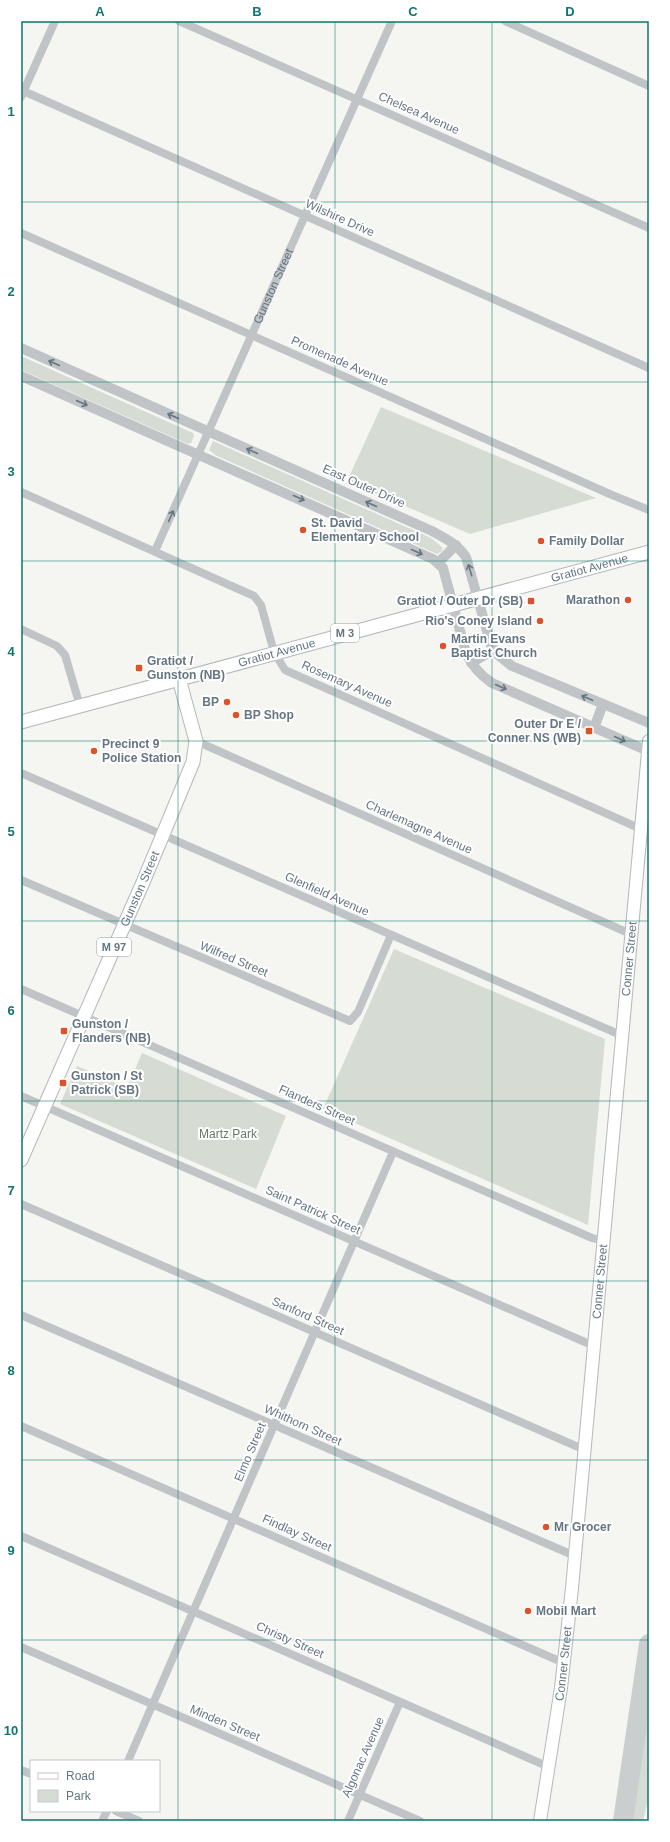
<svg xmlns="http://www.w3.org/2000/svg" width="670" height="1842" font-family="Helvetica,sans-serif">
  <rect width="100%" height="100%" fill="#f5f5f2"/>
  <g fill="#d6dcd3">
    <path d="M21 356 193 433 194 436 191 443 188 444 21 370Z"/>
    <path d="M381 407 596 498 470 534 347 481Z"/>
    <path d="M213 441 431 538 442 547V551L437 554 428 550 215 455 209 450Z"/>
    <path d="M394 949 605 1039 588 1225 323 1109Z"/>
    <path d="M142 1053 286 1116 256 1189 60 1104 77 1066 127 1088Z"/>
    <path d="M649 1700V1795L643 1821H631Z"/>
  </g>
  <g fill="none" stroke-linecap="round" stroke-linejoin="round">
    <path stroke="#cbcecf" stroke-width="20" d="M623 1821 649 1644"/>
    <g stroke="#b3b8bc" stroke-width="14">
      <g id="secondary">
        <path id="s2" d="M540 1821 561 1688 572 1588 649 741"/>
      </g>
    </g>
    <g stroke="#b3b8bb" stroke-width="15">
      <g id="primary">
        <path id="s3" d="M21 722 649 552"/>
        <path id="s4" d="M21 1160 144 880 193 762 196 741 179 679"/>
      </g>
    </g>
    <g stroke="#c0c4c7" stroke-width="8">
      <path d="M179 21 649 228"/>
      <path d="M505 21 649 86"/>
      <path d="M21 90 649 368"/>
      <path d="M21 97 55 21"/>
      <path d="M21 233 612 495 649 510"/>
      <path d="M21 492 254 596 261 605 274 652 285 670 641 829"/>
      <path id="s1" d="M155 551 392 21"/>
      <path d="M21 629 57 646 65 655 80 706"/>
      <path d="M196 741 633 935"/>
      <path d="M21 773 623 1036"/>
      <path d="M21 880 350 1021 358 1012 391 935"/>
      <path d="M21 989 592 1238 603 1241"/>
      <path d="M21 1096 594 1346"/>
      <path d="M21 1204 585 1450"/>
      <path d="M21 1315 575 1556"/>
      <path d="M21 1426 564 1663"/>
      <path d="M21 1536 549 1767"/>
      <path d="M21 1647 420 1821"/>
      <path d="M128 1761 393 1152"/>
      <path d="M21 1770 31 1774"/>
      <path d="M116 1811 139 1821"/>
      <path d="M102 1821 107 1811"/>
      <path d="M348 1821 400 1702"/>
    </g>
    <g stroke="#c0c4c7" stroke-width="10">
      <path d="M21 348 432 531C445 538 457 544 466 557L491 645 497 654 512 666 649 723"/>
      <path d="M21 376 433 559 443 568 466 653C472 666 480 675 492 683L648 751"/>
      <path d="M438 563 456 545"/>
      <path d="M471 663 494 650"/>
      <path d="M594 728 603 704"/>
    </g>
    <use href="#secondary" stroke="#fff" stroke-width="12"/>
    <use href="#primary" stroke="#fff" stroke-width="13"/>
  </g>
  <defs><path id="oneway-shaft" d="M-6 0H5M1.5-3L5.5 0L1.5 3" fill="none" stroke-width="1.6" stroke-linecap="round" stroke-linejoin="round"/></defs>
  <g stroke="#657582">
    <use href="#oneway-shaft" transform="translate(54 363) rotate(-156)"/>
    <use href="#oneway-shaft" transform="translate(82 403) rotate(24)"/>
    <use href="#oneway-shaft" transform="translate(173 416) rotate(-156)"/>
    <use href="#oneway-shaft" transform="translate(252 451) rotate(-156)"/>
    <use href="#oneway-shaft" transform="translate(299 498) rotate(24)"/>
    <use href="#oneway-shaft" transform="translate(371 504) rotate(-156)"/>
    <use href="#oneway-shaft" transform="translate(171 516) rotate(-66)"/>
    <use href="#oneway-shaft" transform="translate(417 552) rotate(24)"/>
    <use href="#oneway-shaft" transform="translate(470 570) rotate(-107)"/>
    <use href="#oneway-shaft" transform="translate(501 687) rotate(24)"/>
    <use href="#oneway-shaft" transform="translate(587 698) rotate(-157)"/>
    <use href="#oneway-shaft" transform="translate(620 739) rotate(24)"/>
  </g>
  <path fill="none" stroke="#0f766e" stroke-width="1" stroke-opacity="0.55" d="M178 21V1821M335 21V1821M492 21V1821M21 202H649M21 382H649M21 561H649M21 741H649M21 921H649M21 1101H649M21 1281H649M21 1460H649M21 1640H649"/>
  <g fill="#dc532b" stroke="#fff" stroke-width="1.5">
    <circle cx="303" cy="530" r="4"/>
    <circle cx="541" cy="541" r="4"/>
    <circle cx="628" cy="600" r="4"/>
    <rect x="527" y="597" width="8" height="8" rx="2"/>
    <circle cx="540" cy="621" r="4"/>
    <circle cx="443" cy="646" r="4"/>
    <rect x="135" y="664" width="8" height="8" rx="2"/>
    <circle cx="227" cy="702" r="4"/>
    <circle cx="236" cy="715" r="4"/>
    <rect x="585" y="727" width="8" height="8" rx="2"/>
    <circle cx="94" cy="751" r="4"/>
    <rect x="60" y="1027" width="8" height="8" rx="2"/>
    <rect x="59" y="1079" width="8" height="8" rx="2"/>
    <circle cx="546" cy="1527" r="4"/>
    <circle cx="528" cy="1611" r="4"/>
  </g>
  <g text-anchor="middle" stroke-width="4" stroke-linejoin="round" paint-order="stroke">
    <g fill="#fff" stroke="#939ea8" stroke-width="1">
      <rect x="331" y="624" width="28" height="18" rx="3"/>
      <rect x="97" y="938" width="34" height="18" rx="3"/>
    </g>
    <g font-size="11" font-weight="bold" fill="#657582">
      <text x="345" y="637">M 3</text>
      <text x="114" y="951">M 97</text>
    </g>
    <g font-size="12" fill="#657582" stroke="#fff">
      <text transform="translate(419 113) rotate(24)" y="4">Chelsea Avenue</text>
      <text transform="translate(340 218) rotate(24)" y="4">Wilshire Drive</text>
      <text dy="4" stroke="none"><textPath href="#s1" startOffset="290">Gunston Street</textPath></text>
      <text transform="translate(340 361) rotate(24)" y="4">Promenade Avenue</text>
      <text transform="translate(364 486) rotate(24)" y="4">East Outer Drive</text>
      <text dy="4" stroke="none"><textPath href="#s3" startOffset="589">Gratiot Avenue</textPath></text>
      <text dy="4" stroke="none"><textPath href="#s3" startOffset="265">Gratiot Avenue</textPath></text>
      <text transform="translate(347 684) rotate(24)" y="4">Rosemary Avenue</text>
      <text transform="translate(419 827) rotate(24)" y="4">Charlemagne Avenue</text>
      <text dy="4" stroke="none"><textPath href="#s4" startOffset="296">Gunston Street</textPath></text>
      <text transform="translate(327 894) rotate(24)" y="4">Glenfield Avenue</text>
      <text transform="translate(234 959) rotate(23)" y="4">Wilfred Street</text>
      <text dy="4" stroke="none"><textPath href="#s2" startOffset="867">Conner Street</textPath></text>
      <text transform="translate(317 1105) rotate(24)" y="4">Flanders Street</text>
      <text transform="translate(313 1210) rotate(24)" y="4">Saint Patrick Street</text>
      <text dy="4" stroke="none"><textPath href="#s2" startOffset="543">Conner Street</textPath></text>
      <text transform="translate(308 1316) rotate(24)" y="4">Sanford Street</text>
      <text transform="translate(303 1425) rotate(24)" y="4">Whithorn Street</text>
      <text transform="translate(250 1452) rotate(-67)" y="4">Elmo Street</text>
      <text transform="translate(297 1533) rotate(24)" y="4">Findlay Street</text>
      <text transform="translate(290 1640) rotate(24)" y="4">Christy Street</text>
      <text dy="4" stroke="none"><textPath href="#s2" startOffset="159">Conner Street</textPath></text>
      <text transform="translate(225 1723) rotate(23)" y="4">Minden Street</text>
      <text transform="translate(363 1757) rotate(-66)" y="4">Algonac Avenue</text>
    </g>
    <g font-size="12" font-weight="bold" fill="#657582" stroke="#fff" text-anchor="start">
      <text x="311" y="527">St. David<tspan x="311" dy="14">Elementary School</tspan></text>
      <text x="549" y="545">Family Dollar</text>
      <text x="620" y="604" text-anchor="end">Marathon</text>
      <text x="523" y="605" text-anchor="end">Gratiot / Outer Dr (SB)</text>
      <text x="532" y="625" text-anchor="end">Rio's Coney Island</text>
      <text x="451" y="643">Martin Evans<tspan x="451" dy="14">Baptist Church</tspan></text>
      <text x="147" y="665">Gratiot /<tspan x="147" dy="14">Gunston (NB)</tspan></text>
      <text x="219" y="706" text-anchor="end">BP</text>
      <text x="244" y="719">BP Shop</text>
      <text x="581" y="728" text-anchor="end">Outer Dr E /<tspan x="581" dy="14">Conner NS (WB)</tspan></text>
      <text x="102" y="748">Precinct 9<tspan x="102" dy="14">Police Station</tspan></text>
      <text x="72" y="1028">Gunston /<tspan x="72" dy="14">Flanders (NB)</tspan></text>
      <text x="71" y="1080">Gunston / St<tspan x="71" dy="14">Patrick (SB)</tspan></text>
      <text x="554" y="1531">Mr Grocer</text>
      <text x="536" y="1615">Mobil Mart</text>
    </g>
    <g font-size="12" fill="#687964" stroke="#fff">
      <text x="228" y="1138">Martz Park</text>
    </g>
  </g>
  <rect width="670" height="1842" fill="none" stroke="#ffffff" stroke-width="44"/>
  <rect x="30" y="1760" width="130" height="52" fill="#ffffff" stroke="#c1c8cd"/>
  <rect x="38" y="1773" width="20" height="6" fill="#ffffff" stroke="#c1c8cd"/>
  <text x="66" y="1780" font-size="12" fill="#657582">Road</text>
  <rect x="38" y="1790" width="20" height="12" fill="#d6dcd3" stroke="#c1c8cd"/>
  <text x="66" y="1800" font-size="12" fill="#657582">Park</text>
  <rect x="22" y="22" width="626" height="1798" fill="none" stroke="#0f766e" stroke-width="1.5"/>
  <g font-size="13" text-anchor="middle" font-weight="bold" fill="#0f766e">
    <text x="100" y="16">A</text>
    <text x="257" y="16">B</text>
    <text x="413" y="16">C</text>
    <text x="570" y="16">D</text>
    <text x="11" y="116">1</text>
    <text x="11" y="296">2</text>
    <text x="11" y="476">3</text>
    <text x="11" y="656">4</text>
    <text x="11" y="836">5</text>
    <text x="11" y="1015">6</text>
    <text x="11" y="1195">7</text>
    <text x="11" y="1375">8</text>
    <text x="11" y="1555">9</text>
    <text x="11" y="1735">10</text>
  </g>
</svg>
